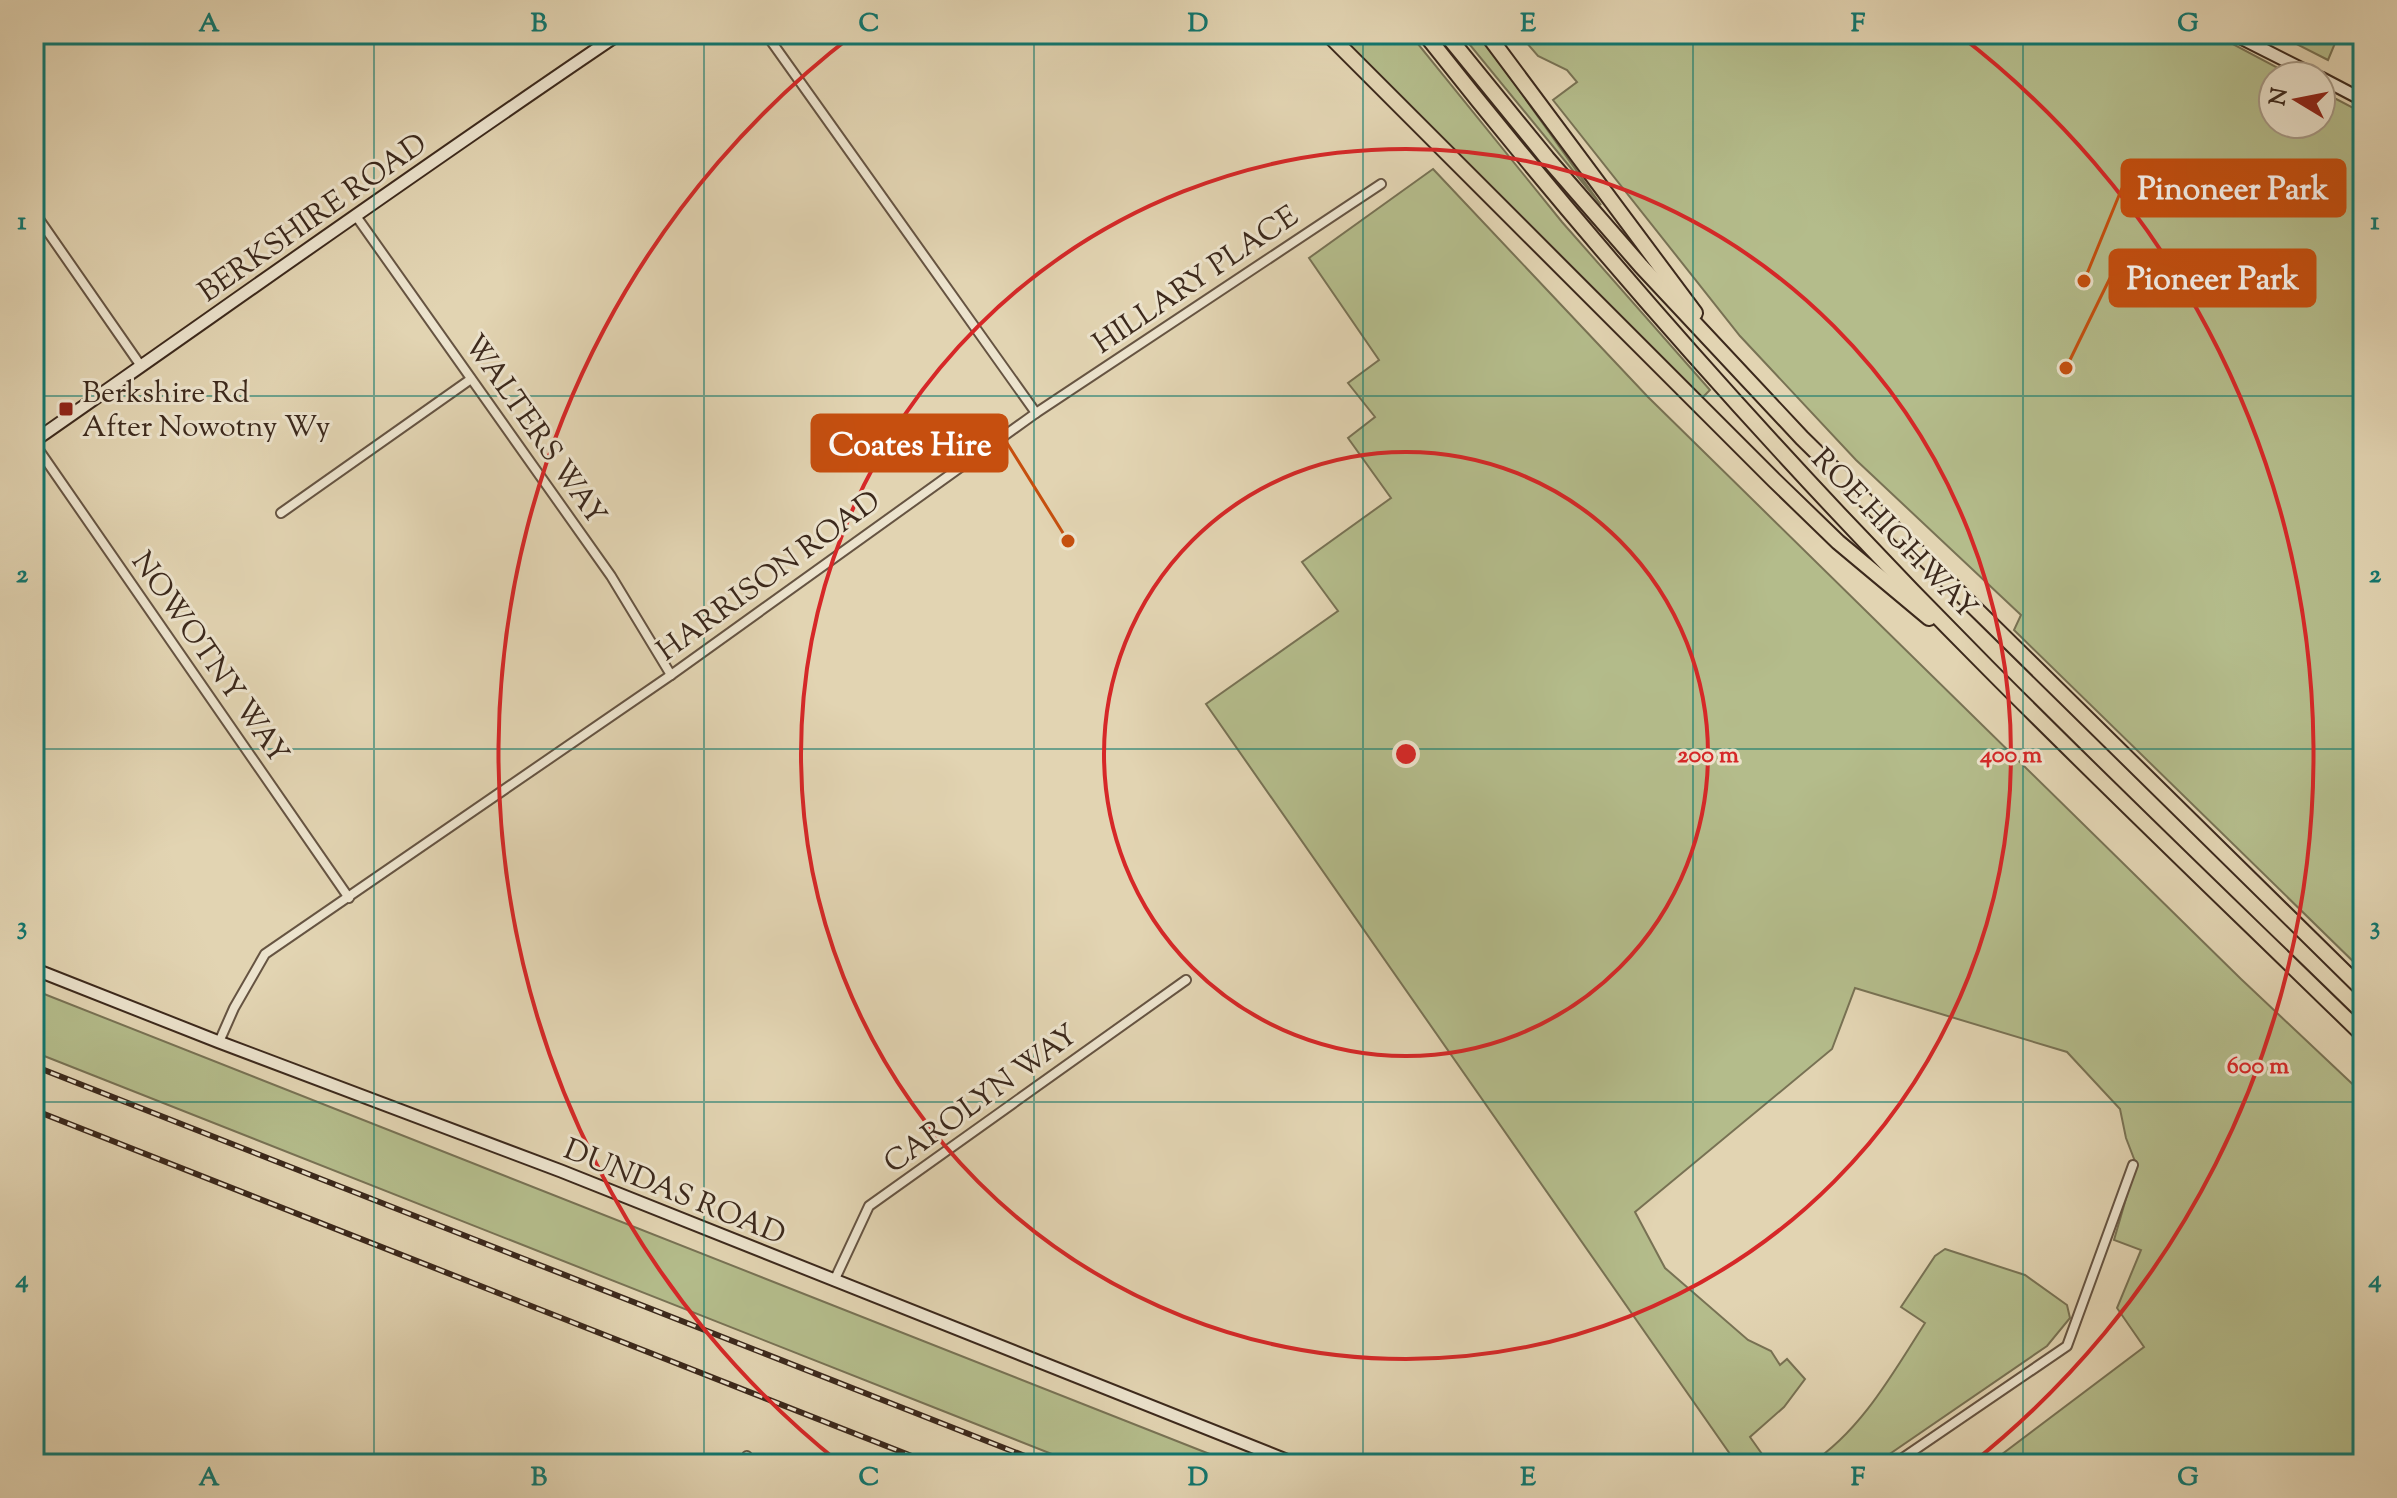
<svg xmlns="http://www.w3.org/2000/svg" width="2397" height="1498" font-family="'Sorts Mill Goudy',serif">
  <rect width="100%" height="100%" fill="#e2d4b2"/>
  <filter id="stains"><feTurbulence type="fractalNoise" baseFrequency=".0025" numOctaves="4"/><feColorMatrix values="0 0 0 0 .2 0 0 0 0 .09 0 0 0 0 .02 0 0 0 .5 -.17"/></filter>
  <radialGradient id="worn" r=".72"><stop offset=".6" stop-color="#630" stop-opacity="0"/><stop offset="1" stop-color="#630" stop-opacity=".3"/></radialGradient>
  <g fill="#b4bc8b" stroke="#787254" stroke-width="2">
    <path d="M1337 34H1410L1562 222 1710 390 1699 401Z"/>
    <path d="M1461 34H1479L1601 205Z"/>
    <path d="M1519 34H2214L2293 76H2273V124H2321V91L2363 113V971L2014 630 2021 615 1856 460 1740 336 1553 100 1577 82 1567 70 1538 56Z"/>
    <path d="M2277 34H2338V36L2328 60Z"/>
    <path d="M1433 169 1648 397 2241 979 2363 1094V1464H1989L2144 1347 2117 1308 2141 1250 2114 1240 2136 1164 2126 1138 2120 1109 2067 1052 1855 988 1832 1049 1635 1212 1665 1268 1748 1340 1771 1351 1780 1365 1787 1359 1805 1379 1784 1407 1750 1437 1769 1464H1737L1206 704 1338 611 1302 562 1391 498 1348 438 1375 417 1348 383 1379 360 1309 258Z"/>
    <path d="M34 990 1235 1464H1077L938 1409 34 1052Z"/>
    <path d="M1945 1249 2025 1275 2067 1305 2070 1318 2047 1346 1875 1464H1810C1861 1431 1893 1373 1925 1323L1901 1307 1935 1256Z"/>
  </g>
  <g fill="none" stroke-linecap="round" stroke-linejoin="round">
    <g stroke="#665442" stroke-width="12">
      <g id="street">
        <path d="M34 212 141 366"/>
        <path d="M356 216 611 576 671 675"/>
        <path d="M1036 413 1381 184"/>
        <path d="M34 443 349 898"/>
        <path d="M281 513 471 379"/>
        <path d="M219 1042 234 1008 265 954 671 675 1036 413 766 34"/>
        <path d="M834 1281 869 1206 1186 980"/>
        <path d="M744 1464 747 1456"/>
        <path d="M1894 1464 2067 1346 2133 1165"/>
      </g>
    </g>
    <g stroke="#3c291c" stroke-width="15">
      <g id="secondary">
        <path d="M2233 34 2316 76"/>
        <path d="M2321 78 2363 100"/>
        <path d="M34 441C229 305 422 167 619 34"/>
        <path d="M34 969 219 1042 561 1171 1296 1464"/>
      </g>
    </g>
    <g stroke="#3c291c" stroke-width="18">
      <g id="highway">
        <path d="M1328 34 1774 480 1838 542 1929 618"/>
        <path d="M1425 34C1600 256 1789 468 1988 668 2111 792 2238 913 2363 1035"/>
        <path d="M1446 34 1547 158 1641 266 1802 438 2363 990"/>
        <path d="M1487 34 1695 313"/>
      </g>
    </g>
    <use href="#street" stroke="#ece3cd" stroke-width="8"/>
    <use href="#secondary" stroke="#ece3cd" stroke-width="11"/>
    <use href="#highway" stroke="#e2d4b2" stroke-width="14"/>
    <g stroke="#3c291c" stroke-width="6">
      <g id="rail">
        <path d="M34 1066 1045 1464"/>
        <path d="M34 1110 932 1464"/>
      </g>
    </g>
    <use href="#rail" stroke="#ece3cd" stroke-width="3" stroke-dasharray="9" stroke-linecap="butt"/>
  </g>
  <path fill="none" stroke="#0f766e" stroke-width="2" stroke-opacity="0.55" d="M374 34V1464M704 34V1464M1034 34V1464M1363 34V1464M1693 34V1464M2023 34V1464M34 396H2363M34 749H2363M34 1102H2363"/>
  <g fill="none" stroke="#d62828" stroke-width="4">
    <circle cx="1406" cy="754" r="302"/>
    <circle cx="1406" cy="754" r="605"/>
    <path d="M841 1464A907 907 0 0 1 854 34M1958 34A907 907 0 0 1 1971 1464"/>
  </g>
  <rect fill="#8f2418" stroke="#ece3cd" stroke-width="3" x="58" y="401" width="16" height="16" rx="4"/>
  <g text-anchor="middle" stroke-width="6" stroke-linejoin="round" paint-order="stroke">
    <g font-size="30" fill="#3c291c" stroke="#ece3cd">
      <text transform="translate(312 217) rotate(-35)" y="10">BERKSHIRE ROAD</text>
      <text transform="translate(1195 279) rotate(-34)" y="10">HILLARY PLACE</text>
      <text transform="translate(536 429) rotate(55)" y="10">WALTERS WAY</text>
      <text transform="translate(1895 533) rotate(46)" y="10">ROE HIGHWAY</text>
      <text transform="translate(768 575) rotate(-36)" y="10">HARRISON ROAD</text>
      <text transform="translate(211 657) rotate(55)" y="10">NOWOTNY WAY</text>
      <text transform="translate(980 1098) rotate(-36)" y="10">CAROLYN WAY</text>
      <text transform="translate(675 1191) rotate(22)" y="10">DUNDAS ROAD</text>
    </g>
    <g font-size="30" fill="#3c291c" stroke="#ece3cd" text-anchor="start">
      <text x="82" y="402">Berkshire Rd<tspan x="82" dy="34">After Nowotny Wy</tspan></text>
    </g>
  </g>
  <circle cx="1406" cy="754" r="12" fill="#d62828" stroke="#ece3cd" stroke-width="4"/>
  <g font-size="24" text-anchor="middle" font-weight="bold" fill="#d62828" stroke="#ece3cd" stroke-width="6" stroke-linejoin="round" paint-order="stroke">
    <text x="1708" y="762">200 m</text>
    <text x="2011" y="762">400 m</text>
    <text x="2258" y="1073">600 m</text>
  </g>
  <path fill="none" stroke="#c64f0f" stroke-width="3" d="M2084 281L2122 188M2066 368L2110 278M1068 541L1007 443"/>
  <g fill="#c64f0f" stroke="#ece3cd" stroke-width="3">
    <circle cx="2084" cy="281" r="8"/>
    <circle cx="2066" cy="368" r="8"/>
    <circle cx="1068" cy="541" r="8"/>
  </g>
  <g fill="#c64f0f" stroke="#c64f0f" stroke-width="3">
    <rect x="2122" y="160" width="223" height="56" rx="8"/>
    <rect x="2110" y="250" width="205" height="56" rx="8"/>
    <rect x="812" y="415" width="195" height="56" rx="8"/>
  </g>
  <g font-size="32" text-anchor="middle" font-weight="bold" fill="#fff">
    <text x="2233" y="199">Pinoneer Park</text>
    <text x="2213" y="289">Pioneer Park</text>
    <text x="910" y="455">Coates Hire</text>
  </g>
  <rect width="2397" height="1498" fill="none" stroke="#e2d4b2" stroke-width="88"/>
  <g transform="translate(2297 100) rotate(280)"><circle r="38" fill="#ece3cd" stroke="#a69986" stroke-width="2"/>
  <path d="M0-6L14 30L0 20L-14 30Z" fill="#8f2418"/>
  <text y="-12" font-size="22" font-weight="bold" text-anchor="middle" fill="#3c291c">N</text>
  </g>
  <rect x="44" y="44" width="2309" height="1410" fill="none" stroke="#0f766e" stroke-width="3"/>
  <g font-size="26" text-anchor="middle" font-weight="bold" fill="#0f766e">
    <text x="209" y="31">A</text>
    <text x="539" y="31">B</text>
    <text x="869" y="31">C</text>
    <text x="1198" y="31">D</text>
    <text x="1528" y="31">E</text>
    <text x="1858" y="31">F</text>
    <text x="2188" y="31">G</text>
    <text x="22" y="229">1</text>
    <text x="2375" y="229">1</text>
    <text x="22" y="582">2</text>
    <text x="2375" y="582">2</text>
    <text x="22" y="934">3</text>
    <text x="2375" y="934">3</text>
    <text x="22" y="1287">4</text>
    <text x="2375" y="1287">4</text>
    <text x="209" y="1485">A</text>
    <text x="539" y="1485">B</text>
    <text x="869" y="1485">C</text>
    <text x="1198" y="1485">D</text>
    <text x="1528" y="1485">E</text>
    <text x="1858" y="1485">F</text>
    <text x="2188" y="1485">G</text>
  </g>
  <rect width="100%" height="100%" filter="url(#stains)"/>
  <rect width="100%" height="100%" fill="url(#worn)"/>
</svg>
